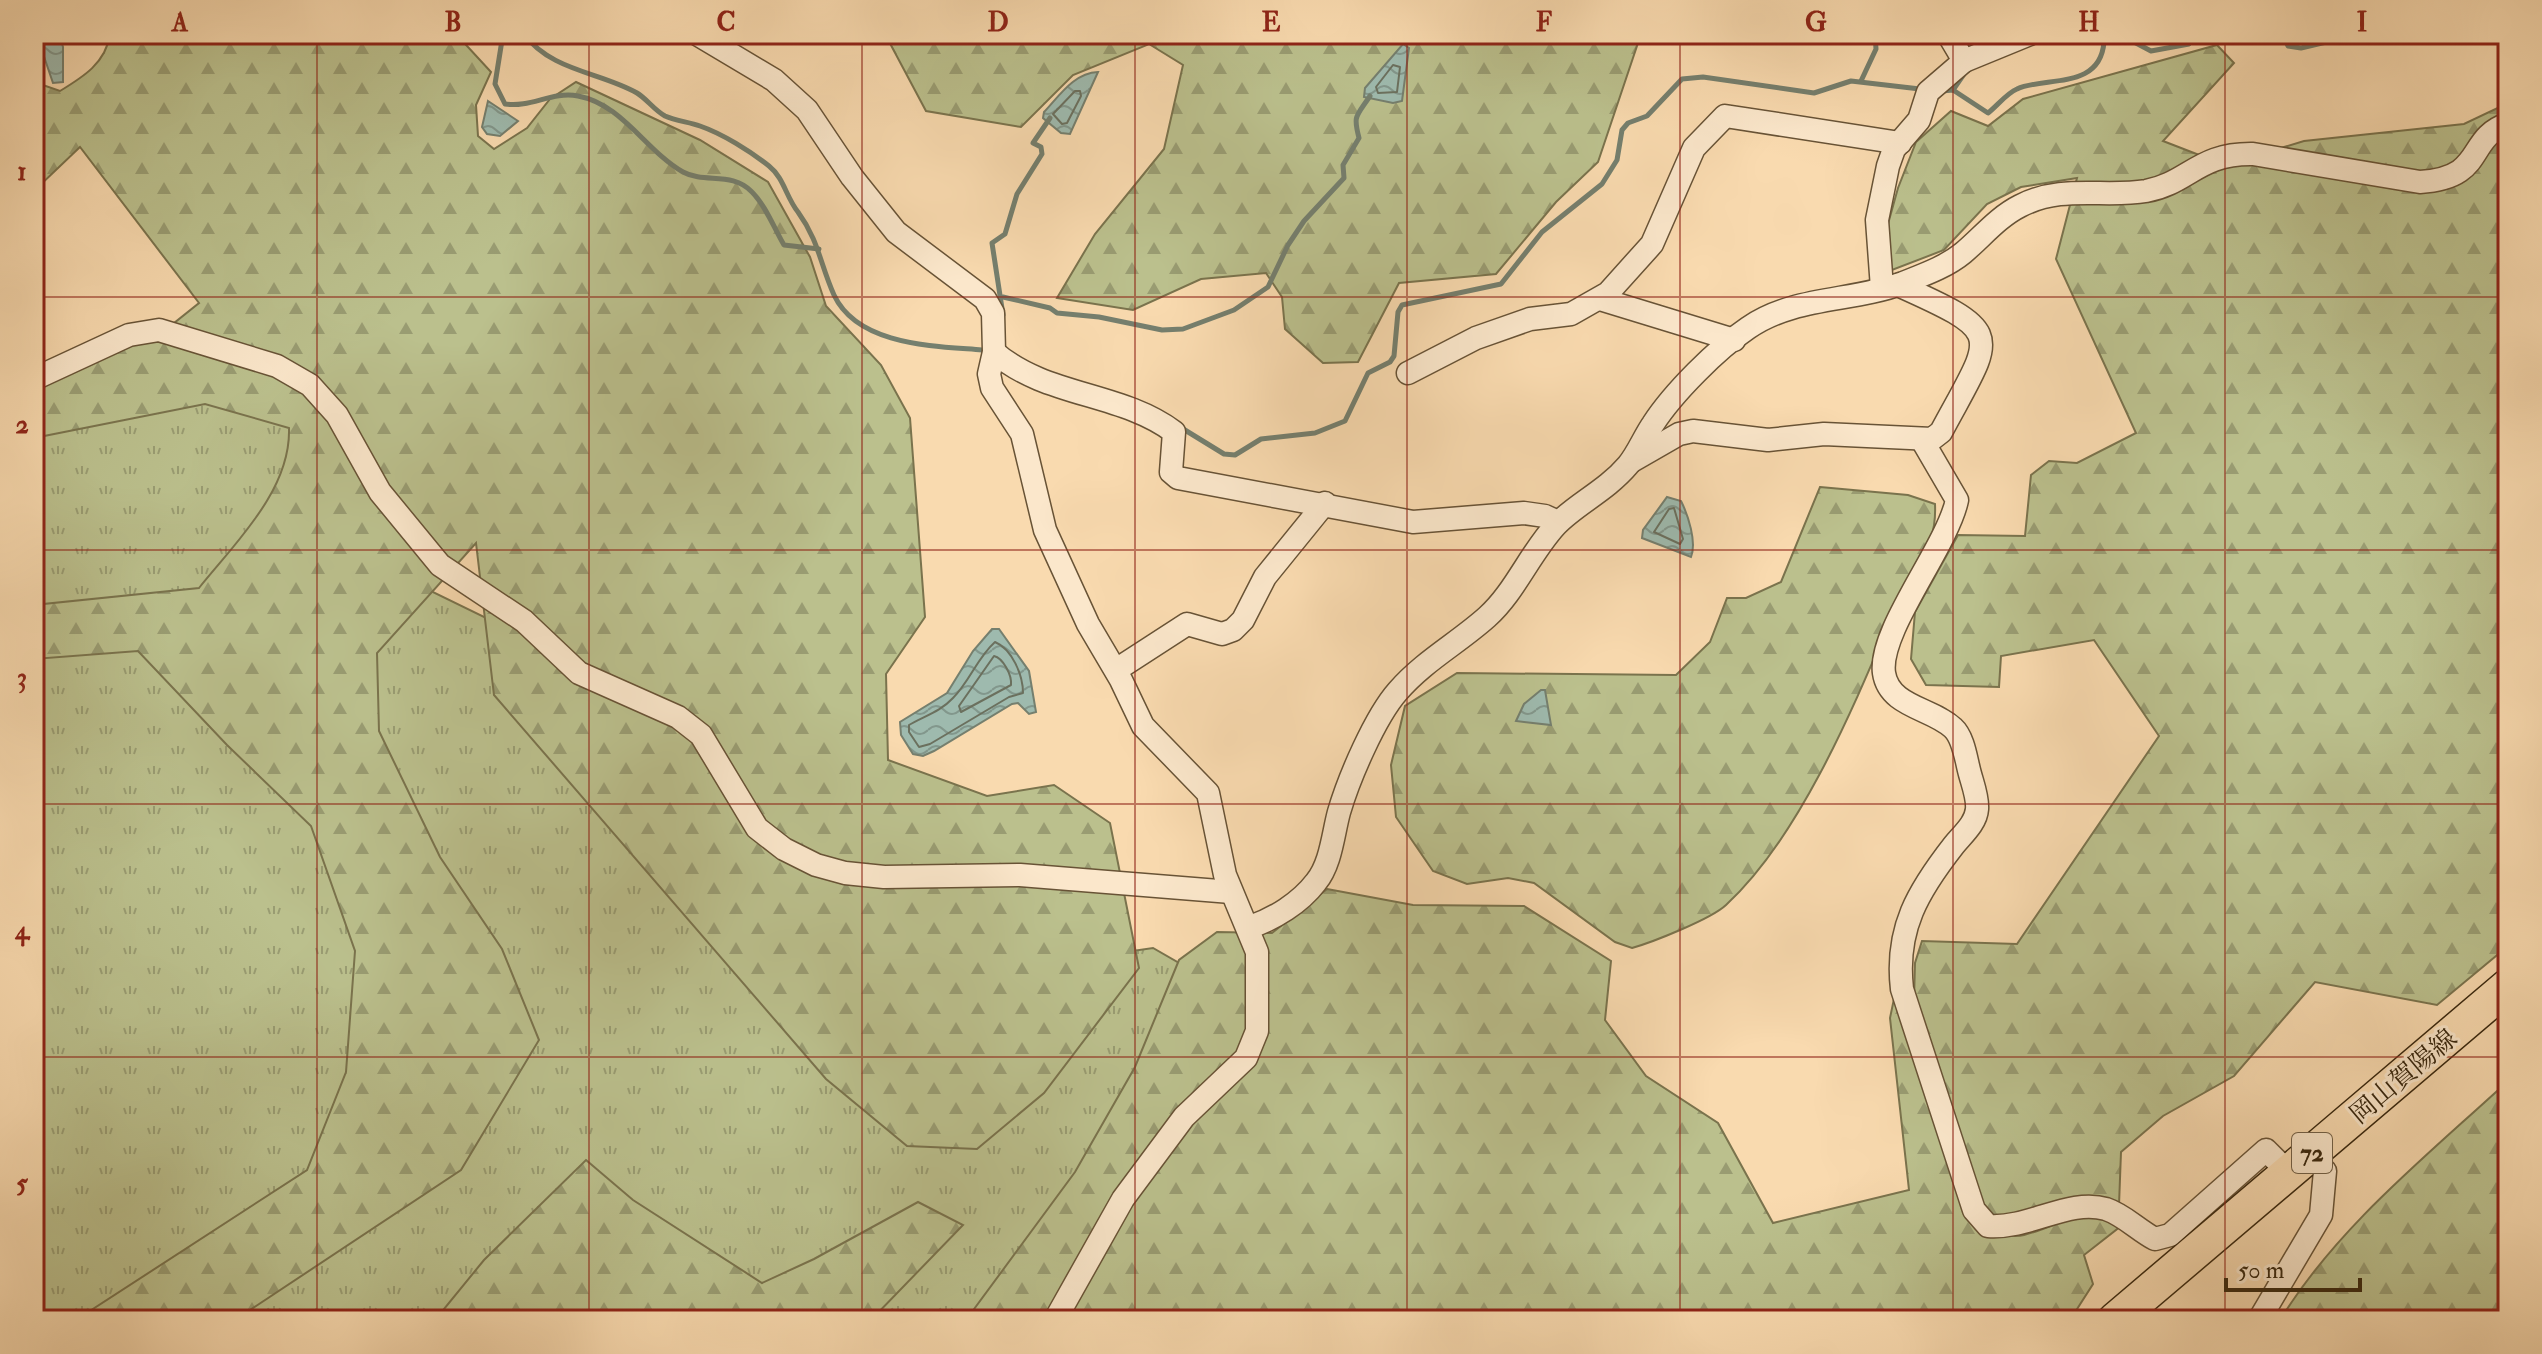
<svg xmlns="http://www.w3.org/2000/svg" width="2542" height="1354" font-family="'IM FELL Double Pica','Noto Serif JP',serif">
  <defs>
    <pattern id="grass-tufts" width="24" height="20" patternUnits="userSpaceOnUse" patternTransform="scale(2)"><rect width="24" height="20" fill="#bbc08d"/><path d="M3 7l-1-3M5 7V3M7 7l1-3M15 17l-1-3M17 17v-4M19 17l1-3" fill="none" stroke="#999c72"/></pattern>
    <pattern id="forest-firs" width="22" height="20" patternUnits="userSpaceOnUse" patternTransform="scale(2)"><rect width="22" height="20" fill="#bbc08d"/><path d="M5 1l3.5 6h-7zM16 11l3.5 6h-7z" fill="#999c72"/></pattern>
    <pattern id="water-waves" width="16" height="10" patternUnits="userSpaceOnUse" patternTransform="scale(2)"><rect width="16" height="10" fill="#9ebaae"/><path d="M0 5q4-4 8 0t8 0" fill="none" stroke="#82978c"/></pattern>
  </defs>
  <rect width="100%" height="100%" fill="#f9daaf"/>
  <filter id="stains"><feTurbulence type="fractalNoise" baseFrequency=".0025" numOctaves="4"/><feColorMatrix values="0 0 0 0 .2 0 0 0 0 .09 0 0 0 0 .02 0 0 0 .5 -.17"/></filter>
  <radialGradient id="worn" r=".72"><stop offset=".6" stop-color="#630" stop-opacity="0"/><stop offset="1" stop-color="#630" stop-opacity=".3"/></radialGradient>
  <path fill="url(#grass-tufts)" stroke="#7a734d" stroke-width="2" d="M260 379 404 578 513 631 1091 957 1153 948 1205 978 1026 1320H34V408Z"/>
  <g fill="url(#forest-firs)" stroke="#7a734d" stroke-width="2">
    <path d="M110 34H456L491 72 476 105 478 136 494 149 527 128 550 99 576 82 700 140 768 182 810 257 826 306 881 365 910 418 925 617 886 674 888 760 987 796 1054 785 1110 823 1139 968 1044 1093 977 1149 907 1146 826 1079 494 695 476 543 377 653 379 731 440 857 502 949 539 1040 461 1170 235 1320H76L307 1170 346 1072 355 951 311 826 227 745 138 651 34 659V605L199 588C235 543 291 490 289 428L205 404 34 438V386L129 341 159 335 199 303 80 147 34 191V82L60 91C83 77 106 63 110 34Z"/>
    <path d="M885 34H1641L1598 162 1556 202 1496 274 1399 283 1358 362 1323 363 1285 329 1282 297 1266 273 1201 279 1133 310 1057 298 1095 234 1164 149 1183 65 1149 44 1073 75 1021 127 926 111Z"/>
    <path d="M2217 45 2234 63 2163 141 2225 165 2304 141 2464 124 2508 103V946L2437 1005 2315 982 2234 1076 2163 1116 2121 1152 2119 1205 1996 1218 1978 1203 1914 1000 1915 963 1922 941 2017 944 2159 736 2094 640 2001 656 1999 687 1926 685 1911 659 1915 612 1958 535 2025 536 2031 475 2049 461 2077 463 2136 433 2056 259 2077 178 2021 187 1987 204 1944 250 1892 270 1883 242 1898 188 1916 142 1951 111 1988 126 2023 99Z"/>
    <path d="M1820 487 1908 495 1935 504C1937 547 1918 556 1902 593 1860 691 1805 832 1726 905 1711 919 1653 942 1632 948L1615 942 1534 883 1508 878 1467 884 1433 871 1396 817 1391 765 1405 706 1457 673 1676 675 1710 642 1727 598H1746L1781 582Z"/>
    <path d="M1327 889 1413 905 1524 906 1611 961 1605 1020 1646 1076 1718 1123 1773 1223 1909 1190 1890 1018 1896 989 1986 1233C1998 1234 2013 1238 2024 1235 2064 1225 2082 1202 2121 1226L2084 1255 2093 1284 2070 1320H966L1075 1172 1135 1067 1179 960 1217 932 1272 933Z"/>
    <path d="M2508 1081V1320H2280C2338 1226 2428 1155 2508 1081Z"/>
    <path d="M586 1160 633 1200 762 1283 814 1259 918 1202 963 1225 871 1320H609L593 1311 584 1320H435L484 1260Z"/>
  </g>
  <g fill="url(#water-waves)" stroke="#757f6e" stroke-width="2">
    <path d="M34 34H59L63 47V82L53 83 39 42 34 57Z"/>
    <path d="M1403 44 1409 48 1402 101 1393 103 1364 97 1365 88Z"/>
    <path d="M1098 72 1070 134 1061 133 1043 118 1044 112C1060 95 1074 73 1098 72Z"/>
    <path d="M488 101 518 121 500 136 487 134 482 127Z"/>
    <path d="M1667 497 1681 501C1688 515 1697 542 1691 557L1642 538 1643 530Z"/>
    <path d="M992 629H999L1029 671 1036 712 1029 714 1018 703 1012 704 934 751 923 756 913 754 901 735 900 722 947 693 973 651Z"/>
    <path d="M1541 690H1545L1551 725 1516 721 1524 704Z"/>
  </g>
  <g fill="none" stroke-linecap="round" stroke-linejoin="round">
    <g stroke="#6b705e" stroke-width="2">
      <path d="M1393 65 1400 67 1397 92 1378 93 1376 87Z"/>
      <path d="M1075 91H1080L1081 96 1067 123 1062 124 1053 114Z"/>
      <path d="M1674 508 1683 539 1680 544 1654 532 1669 509Z"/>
      <path d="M995 642C1012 649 1023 675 1023 693L1009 697 930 744 919 747 909 732V725C924 716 940 712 953 698 970 681 977 658 995 642Z"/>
      <path d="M994 656C1003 658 1012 675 1011 685L961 712 959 706Z"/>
    </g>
    <g stroke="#757f6e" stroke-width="5">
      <path d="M503 34 495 84 505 104C531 108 552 91 578 96 622 104 646 151 683 172 705 184 732 171 752 192 766 206 774 228 784 245L819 249"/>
      <path d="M524 34C551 71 600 72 637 93 647 99 654 110 665 116 676 121 689 122 700 126 723 134 750 151 769 166 784 178 786 197 798 212 819 241 820 264 834 295 858 346 935 346 982 350"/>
      <path d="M2282 34 2288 46 2301 48 2360 34"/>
      <path d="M1959 37 1978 47"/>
      <path d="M1861 81 1876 49 1875 34"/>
      <path d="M1953 90 1964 74"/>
      <path d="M1942 91 1953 90 1988 113C1997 106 2007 93 2017 89 2044 76 2100 91 2104 42H2134L2151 51 2189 44 2191 34"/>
      <path d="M1003 297 1050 308 1057 313 1099 317 1162 330 1183 329 1234 310 1268 287 1288 245 1304 221 1344 178 1343 165 1359 138C1353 115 1356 117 1370 96"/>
      <path d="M1003 315 992 243 1005 234 1017 194 1042 154 1041 147 1033 143 1050 118"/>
      <path d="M1180 427 1224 454 1235 455 1261 439 1315 433 1345 421 1368 373 1390 362 1394 356 1398 312 1402 305 1501 284 1542 232 1602 184 1617 160 1622 130 1628 123 1647 116 1682 79 1703 77 1814 93 1851 81 1920 89"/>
    </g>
    <g stroke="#685336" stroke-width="25">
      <g id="street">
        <path d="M697 34 774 80 807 110 852 177 896 232 985 299 993 313 994 352 989 374 992 388 1022 434 1045 530 1088 624 1121 680 1143 726 1208 793 1225 875 1257 952V1031L1246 1058 1184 1117 1123 1199 1055 1320"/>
        <path d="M1964 61 2030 34"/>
        <path d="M1882 288 1877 220 1888 166 1894 149 1919 120 1928 92 1964 61 1948 34"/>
        <path d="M1600 299 1734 340"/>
        <path d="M994 352C1045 397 1121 392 1174 432L1171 472 1178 478 1413 522 1524 513 1545 516 1558 522"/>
        <path d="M1408 373 1476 338 1530 319 1571 314 1608 293 1652 244 1694 148 1725 116 1900 143"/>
        <path d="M34 379 129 335 159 330 277 366 310 385 337 415 380 492 440 565 524 621 579 673 678 717 701 735 757 828 784 849 816 865 845 873 884 877 1020 875 1231 892"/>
        <path d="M1922 440 1957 500C1947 547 1878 631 1884 673 1889 707 1932 708 1953 728 1964 738 1966 760 1970 774 1973 785 1978 798 1977 809 1976 823 1963 834 1954 845 1918 891 1895 929 1902 989L1974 1210 1988 1226C2030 1229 2069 1198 2106 1209 2124 1215 2138 1230 2155 1239L2170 1235 2266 1150 2289 1173"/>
        <path d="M1632 461 1679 434 1693 431 1768 440 1824 434 1932 439 1941 432C1994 333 2008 334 1898 285"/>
        <path d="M1116 670 1187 624 1222 634 1233 630 1243 620 1265 577 1325 503"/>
        <path d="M1250 927C1274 919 1300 903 1316 882 1331 864 1333 834 1339 812 1349 778 1375 717 1398 691 1424 661 1458 643 1487 617 1515 592 1530 553 1556 525 1576 504 1606 491 1628 465 1638 453 1644 437 1653 424 1673 393 1717 349 1748 328 1794 296 1852 302 1903 283 1923 275 1946 267 1963 253 1982 237 1998 217 2020 206 2062 184 2103 198 2146 191 2189 183 2198 153 2253 154L2420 182C2487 178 2465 138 2508 124"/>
        <path d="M2259 1320 2321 1215 2325 1171"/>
      </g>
    </g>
    <g stroke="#38260d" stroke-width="37">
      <path id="primary" d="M2115 1320 2508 986"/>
    </g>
    <use href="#street" stroke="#fbe7cb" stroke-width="22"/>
    <use href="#primary" stroke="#f9daaf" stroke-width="34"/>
  </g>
  <path fill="none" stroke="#8f2418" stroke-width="2" stroke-opacity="0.55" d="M317 34V1320M589 34V1320M862 34V1320M1135 34V1320M1407 34V1320M1680 34V1320M1953 34V1320M2225 34V1320M34 297H2508M34 550H2508M34 804H2508M34 1057H2508"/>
  <g text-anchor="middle" stroke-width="6" stroke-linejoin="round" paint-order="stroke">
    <rect fill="#fbe7cb" stroke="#726046" stroke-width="2" x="2292" y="1133" width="40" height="40" rx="6"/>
    <g font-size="24" font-weight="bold" fill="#38260d">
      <text x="2312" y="1161">72</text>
    </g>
    <g font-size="26" fill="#38260d" stroke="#fbe7cb">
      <text transform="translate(2403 1076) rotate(-40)" y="9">岡山賀陽線</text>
    </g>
  </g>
  <rect width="2542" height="1354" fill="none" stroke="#f9daaf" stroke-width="88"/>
  <path d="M2226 1278v12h134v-12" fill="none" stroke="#38260d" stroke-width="4"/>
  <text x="2238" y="1278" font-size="24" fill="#38260d" stroke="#fbe7cb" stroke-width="6" paint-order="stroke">50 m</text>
  <rect x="44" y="44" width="2454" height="1266" fill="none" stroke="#8f2418" stroke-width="3"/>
  <g font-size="26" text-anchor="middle" font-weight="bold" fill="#8f2418">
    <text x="180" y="31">A</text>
    <text x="453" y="31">B</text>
    <text x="726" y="31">C</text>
    <text x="998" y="31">D</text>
    <text x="1271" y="31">E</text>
    <text x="1544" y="31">F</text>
    <text x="1816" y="31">G</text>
    <text x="2089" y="31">H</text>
    <text x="2362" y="31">I</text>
    <text x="22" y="180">1</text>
    <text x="22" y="433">2</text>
    <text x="22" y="686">3</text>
    <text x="22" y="939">4</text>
    <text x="22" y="1192">5</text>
  </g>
  <rect width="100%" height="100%" filter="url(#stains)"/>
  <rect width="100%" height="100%" fill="url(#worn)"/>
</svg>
